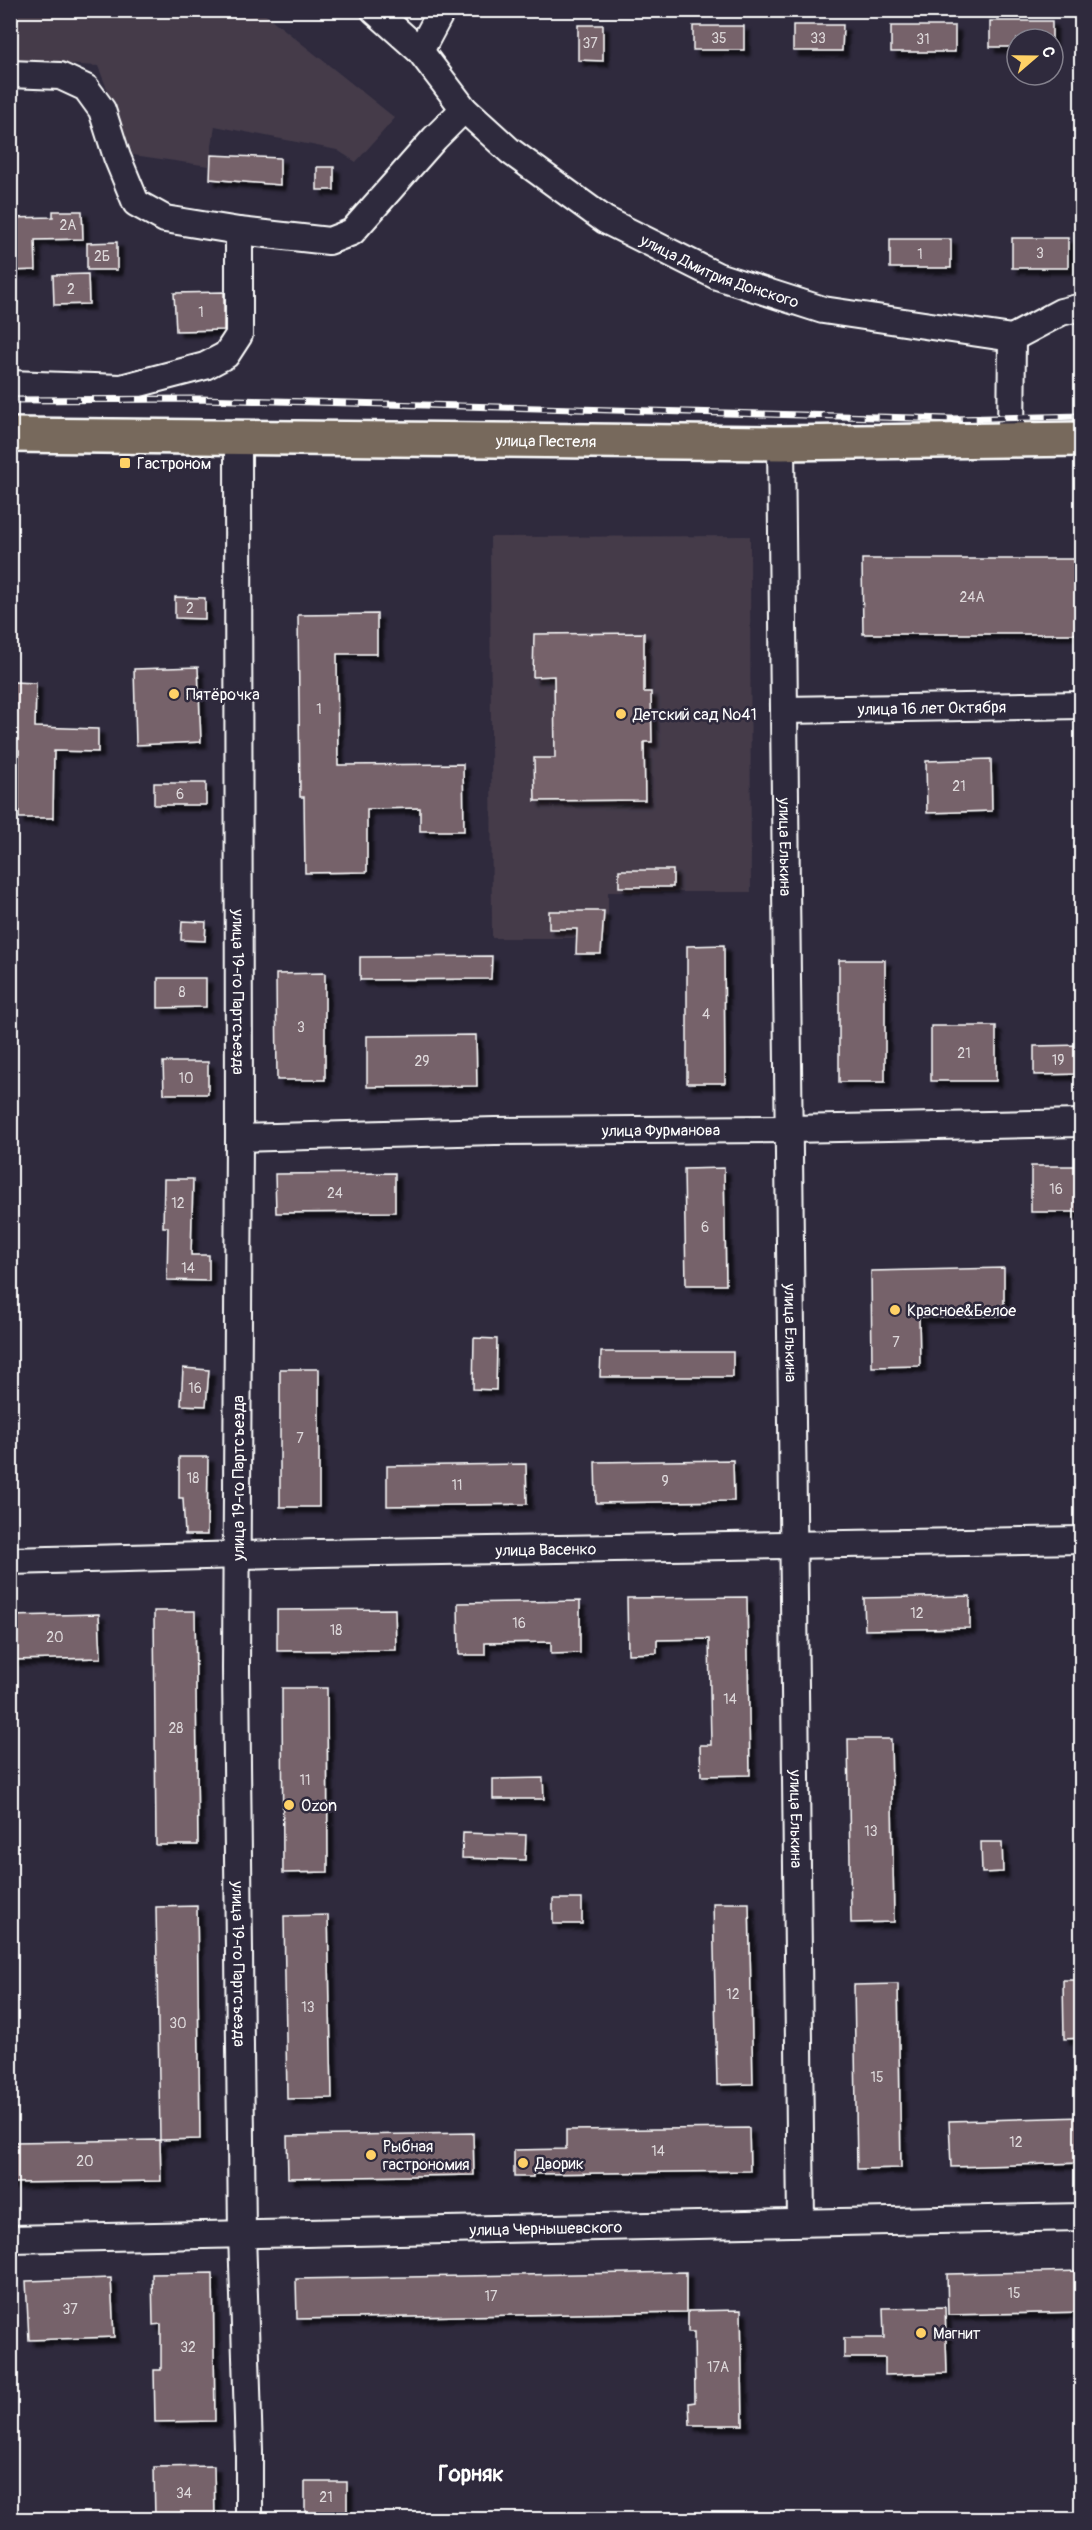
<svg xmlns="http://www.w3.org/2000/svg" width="1092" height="2530" font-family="Pangolin,sans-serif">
  <defs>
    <filter id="shadow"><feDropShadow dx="5.5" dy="5.5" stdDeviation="1.5" flood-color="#0009"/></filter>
  </defs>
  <rect width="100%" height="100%" fill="#2f2a3d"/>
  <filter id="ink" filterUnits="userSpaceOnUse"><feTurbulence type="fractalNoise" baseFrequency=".0167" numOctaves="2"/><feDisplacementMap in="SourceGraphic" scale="12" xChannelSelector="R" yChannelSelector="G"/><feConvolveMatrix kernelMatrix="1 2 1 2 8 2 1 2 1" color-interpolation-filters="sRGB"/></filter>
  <g filter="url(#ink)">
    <g fill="#443b4a">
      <path d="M10 11H261L395 118 356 162 337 150 215 126 209 166 133 155 98 66 11 61Z"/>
      <path d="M750 536 751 892H608V938H492L490 537Z"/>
    </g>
    <g fill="#76626a" stroke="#fff" stroke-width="1.5" filter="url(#shadow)">
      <path d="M990 21H1052V39H1017V47H990Z"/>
      <path d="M578 25H603V61L578 60Z"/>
      <path d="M793 25H843L842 51H793Z"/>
      <rect x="693" y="26" width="51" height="24"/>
      <rect x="891" y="26" width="64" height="26"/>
      <path d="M211 155 280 158V185L210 179Z"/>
      <rect x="317" y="167" width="17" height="23"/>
      <path d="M53 211H82L83 239 35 240 36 270 10 271V218L53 217Z"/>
      <rect x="1012" y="238" width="56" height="30"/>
      <rect x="890" y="239" width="61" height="29"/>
      <path d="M117 242V270H87V243Z"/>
      <path d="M88 274 89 304 54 305 53 275Z"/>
      <path d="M224 292V330L176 331 174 293Z"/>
      <path d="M862 559H1082V634H863Z"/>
      <path d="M175 597 205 598V619L175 618Z"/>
      <path d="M377 614V654H337L338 765 463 764 464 831H420V808L367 809V872L305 873 304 797H300L298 615Z"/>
      <path d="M644 633V692H651L652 742H644L645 800 535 801 534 758H555L554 676 533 677 534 634Z"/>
      <path d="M198 667 201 742 136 745 134 669Z"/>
      <path d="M13 682 36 683 35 727 98 729V752L54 751 53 818H19V750H12Z"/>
      <path d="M991 759 992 811 927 813 926 761Z"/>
      <rect x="154" y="783" width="52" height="22"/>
      <rect x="619" y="870" width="54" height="17"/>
      <path d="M549 911H604L601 954H576L577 929H549Z"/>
      <path d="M182 921 206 922 205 941 181 940Z"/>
      <path d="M724 945 725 1083H687V946Z"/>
      <path d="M492 956 491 979 360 980V957Z"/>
      <rect x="839" y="960" width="46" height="122"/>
      <path d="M325 973V1080H277L276 974Z"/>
      <path d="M158 978H206V1007L158 1008Z"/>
      <rect x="931" y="1026" width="65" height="55"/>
      <path d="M476 1035 477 1086 367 1087V1036Z"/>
      <path d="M1082 1045V1074L1034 1075V1046Z"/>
      <path d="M163 1062H208V1094H164Z"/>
      <rect x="1031" y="1166" width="51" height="46"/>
      <path d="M724 1168 726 1285H686L684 1169Z"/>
      <path d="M395 1173V1212L276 1213 275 1174Z"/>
      <path d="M164 1179H193L191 1255H209V1281L167 1280 168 1227H163Z"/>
      <path d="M1004 1268V1316L919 1317 920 1366 872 1367 871 1271Z"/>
      <path d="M474 1338 497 1339 496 1390 473 1389Z"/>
      <path d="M601 1352H733V1377H600Z"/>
      <path d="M183 1368 209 1370 206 1406 181 1405Z"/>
      <rect x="280" y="1369" width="39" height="138"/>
      <path d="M179 1457H208L207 1535H185L183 1498H179Z"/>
      <path d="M733 1460 734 1501 596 1503 595 1462Z"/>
      <path d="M526 1464 527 1504 387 1506V1466Z"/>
      <path d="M970 1596V1628L865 1630 864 1598Z"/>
      <path d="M747 1597 750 1775 701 1776 700 1745H711L709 1639 657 1640V1653L628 1654 627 1598Z"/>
      <path d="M580 1601V1653L551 1654V1642L485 1643V1655H459L458 1603Z"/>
      <path d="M395 1609 396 1650 277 1651V1610Z"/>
      <path d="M154 1611H195L198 1845H156Z"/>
      <path d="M99 1614 101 1658 10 1660V1616Z"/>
      <path d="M282 1688H327L328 1872 283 1873Z"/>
      <path d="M848 1739H891L894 1922 851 1923Z"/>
      <path d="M543 1778 544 1799H493V1779Z"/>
      <path d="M463 1833 526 1835 525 1860 462 1858Z"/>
      <path d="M981 1842H1002L1003 1872 982 1873Z"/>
      <rect x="553" y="1899" width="29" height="25"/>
      <path d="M713 1903H749L753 2084 717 2085Z"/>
      <path d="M197 1906 200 2139 160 2140 156 1907Z"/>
      <path d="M328 1915 332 2098 287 2099 284 1916Z"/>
      <path d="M1063 1980H1082V2038L1064 2039Z"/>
      <path d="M898 1984 901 2168 857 2169 854 1985Z"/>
      <path d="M1082 2117V2163L951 2167 949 2121Z"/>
      <path d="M749 2128 750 2171 533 2174V2177H514V2150L566 2149V2130Z"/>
      <path d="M473 2133 474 2175 288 2178 287 2136Z"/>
      <path d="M160 2140 161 2181 10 2183V2142Z"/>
      <path d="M1082 2271V2312L948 2315 947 2274Z"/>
      <path d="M686 2272V2312L297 2319 296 2279Z"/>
      <path d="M213 2273 215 2421 155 2422 154 2370H161V2324L153 2325 152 2274Z"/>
      <path d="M111 2278 114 2337 29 2340 26 2281Z"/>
      <path d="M945 2307 947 2373 885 2375V2358H844V2338H884L883 2308Z"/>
      <path d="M741 2310 743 2425H690L689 2403 695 2402 694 2332H688V2311Z"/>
      <path d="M214 2466 215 2520H155L154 2467Z"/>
      <path d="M305 2482H347V2512L305 2513Z"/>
    </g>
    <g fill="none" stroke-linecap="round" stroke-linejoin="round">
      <g stroke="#fff" stroke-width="30">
        <g id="minor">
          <path id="s1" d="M374 10 420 51 464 109 510 151 605 220 717 276 823 310 1012 338 1061 312 1082 307"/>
          <path d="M420 51 442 10"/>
          <path d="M10 74 60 76 86 88 102 110 117 157 136 203 165 219 239 231 329 241 352 232 435 138 464 109"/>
          <path d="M10 384 121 388 205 366 226 355 239 335V231"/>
          <path id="s2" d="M238 437 239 1138 236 1669 242 2234 249 2450V2520"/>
          <path d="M1011 440 1012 338"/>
          <path id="s3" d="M781 443 801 2222"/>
          <path id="s4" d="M784 710 1082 705"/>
          <path id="s5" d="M239 1138 495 1131 789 1129 1082 1123"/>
          <path id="s6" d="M10 1561 319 1553 1082 1540"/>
          <path id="s7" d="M10 2239 1082 2217"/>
        </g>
      </g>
      <g stroke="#fff" stroke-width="38">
        <g id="major">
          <path id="s8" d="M10 435 781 443 1082 439"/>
        </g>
      </g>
      <use href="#minor" stroke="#2f2a3d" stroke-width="26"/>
      <use href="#major" stroke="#77695c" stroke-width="33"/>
      <g stroke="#fff" stroke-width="7">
        <path id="rail" d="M10 400 200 399 952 419 1082 416"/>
      </g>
      <use href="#rail" stroke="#2f2a3d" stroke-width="4.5" stroke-dasharray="14" stroke-linecap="butt"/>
    </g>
  </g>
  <g fill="#ffd166" stroke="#2f2a3d" stroke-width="2">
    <rect x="119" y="457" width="12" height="12" rx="3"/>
    <circle cx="174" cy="694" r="6"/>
    <circle cx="621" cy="714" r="6"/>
    <circle cx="895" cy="1310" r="6"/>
    <circle cx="289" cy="1805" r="6"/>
    <circle cx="371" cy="2155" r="6"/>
    <circle cx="523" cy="2163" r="6"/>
    <circle cx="921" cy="2333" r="6"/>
  </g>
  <g text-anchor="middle" stroke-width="5" stroke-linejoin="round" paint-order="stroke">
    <g font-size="14" fill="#ddd8da">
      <text x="719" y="43">35</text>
      <text x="818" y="43">33</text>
      <text x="923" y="44">31</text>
      <text x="590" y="48">37</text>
      <text x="68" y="230">2А</text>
      <text x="1040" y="258">3</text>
      <text x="920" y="259">1</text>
      <text x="102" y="261">2Б</text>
      <text x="71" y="294">2</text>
      <text x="201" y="317">1</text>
      <text x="972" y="602">24А</text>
      <text x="190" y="613">2</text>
      <text x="319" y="714">1</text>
      <text x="959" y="791">21</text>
      <text x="180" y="799">6</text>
      <text x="182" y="997">8</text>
      <text x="706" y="1019">4</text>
      <text x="301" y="1032">3</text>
      <text x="964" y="1058">21</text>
      <text x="1058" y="1065">19</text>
      <text x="422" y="1066">29</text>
      <text x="186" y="1083">10</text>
      <text x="1056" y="1194">16</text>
      <text x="335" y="1198">24</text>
      <text x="178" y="1208">12</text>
      <text x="705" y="1232">6</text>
      <text x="188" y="1273">14</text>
      <text x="896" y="1347">7</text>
      <text x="195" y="1393">16</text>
      <text x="300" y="1443">7</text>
      <text x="193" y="1483">18</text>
      <text x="665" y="1486">9</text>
      <text x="457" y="1490">11</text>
      <text x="917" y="1618">12</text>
      <text x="519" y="1628">16</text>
      <text x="336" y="1635">18</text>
      <text x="55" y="1642">20</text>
      <text x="730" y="1704">14</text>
      <text x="176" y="1733">28</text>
      <text x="305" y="1785">11</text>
      <text x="871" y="1836">13</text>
      <text x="733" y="1999">12</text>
      <text x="308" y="2012">13</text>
      <text x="178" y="2028">30</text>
      <text x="877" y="2082">15</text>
      <text x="1016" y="2147">12</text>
      <text x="658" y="2156">14</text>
      <text x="85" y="2166">20</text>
      <text x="1014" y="2298">15</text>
      <text x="491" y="2301">17</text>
      <text x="70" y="2314">37</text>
      <text x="188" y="2352">32</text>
      <text x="718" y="2372">17А</text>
      <text x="184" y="2498">34</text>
      <text x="326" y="2502">21</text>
    </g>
    <g font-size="16" fill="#fff" stroke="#2f2a3d">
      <text dy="6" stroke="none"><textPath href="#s1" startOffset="440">улица Дмитрия Донского</textPath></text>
      <text dy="6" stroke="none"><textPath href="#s8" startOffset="536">улица Пестеля</textPath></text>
      <text dy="6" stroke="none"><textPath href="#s4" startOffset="148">улица 16 лет Октября</textPath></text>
      <text dy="6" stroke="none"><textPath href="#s3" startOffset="404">улица Елькина</textPath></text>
      <text dy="6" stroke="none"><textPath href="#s2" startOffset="555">улица 19-го Партсъезда</textPath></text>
      <text dy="6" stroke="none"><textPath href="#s5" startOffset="422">улица Фурманова</textPath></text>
      <text dy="6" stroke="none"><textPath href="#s3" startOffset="890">улица Елькина</textPath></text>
      <text transform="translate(238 1478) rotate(-90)" y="6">улица 19-го Партсъезда</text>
      <text dy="6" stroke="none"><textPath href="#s6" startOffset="536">улица Васенко</textPath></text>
      <text dy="6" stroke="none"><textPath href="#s3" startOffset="1376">улица Елькина</textPath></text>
      <text dy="6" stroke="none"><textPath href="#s2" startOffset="1527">улица 19-го Партсъезда</textPath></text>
      <text dy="6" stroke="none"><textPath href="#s7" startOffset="536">улица Чернышевского</textPath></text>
    </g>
    <g font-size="16" fill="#fff" stroke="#2f2a3d" text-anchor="start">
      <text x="137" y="469">Гастроном</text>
      <text x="186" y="700">Пятёрочка</text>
      <text x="633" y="720">Детский сад №41</text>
      <text x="907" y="1316">Красное&amp;Белое</text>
      <text x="301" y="1811">Ozon</text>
      <text x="383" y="2152">Рыбная<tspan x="383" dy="18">гастрономия</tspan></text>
      <text x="535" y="2169">Дворик</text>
      <text x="933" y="2339">Магнит</text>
    </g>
    <g font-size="22" font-weight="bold" fill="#fff" stroke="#2f2a3d">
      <text x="471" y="2481">Горняк</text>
    </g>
  </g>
  <rect width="1092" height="2530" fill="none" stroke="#2f2a3d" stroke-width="36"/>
  <rect x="18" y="18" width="1056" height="2494" fill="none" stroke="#fff" stroke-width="2" filter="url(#ink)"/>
  <g transform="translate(1035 57) rotate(70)"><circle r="28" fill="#2f2a3d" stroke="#827f8b" stroke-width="1.5"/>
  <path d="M0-4.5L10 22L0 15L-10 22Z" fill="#ffd166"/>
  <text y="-9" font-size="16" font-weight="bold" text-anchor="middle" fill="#ffffff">С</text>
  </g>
</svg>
